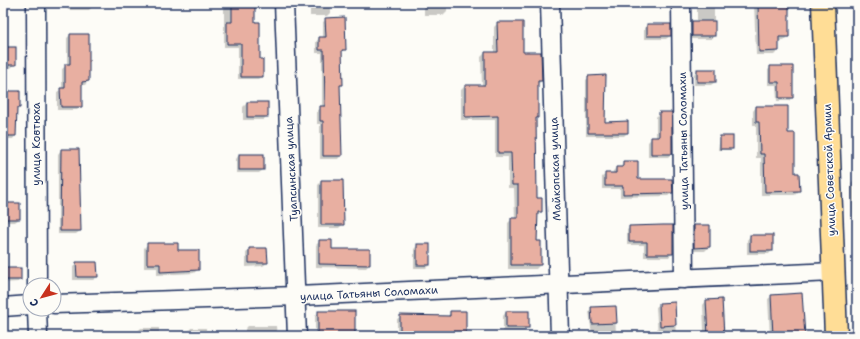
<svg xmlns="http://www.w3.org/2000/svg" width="860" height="339" font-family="'Shantell Sans',sans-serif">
  <rect width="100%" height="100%" fill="#fdfcf7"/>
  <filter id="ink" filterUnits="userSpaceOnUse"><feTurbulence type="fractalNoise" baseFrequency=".025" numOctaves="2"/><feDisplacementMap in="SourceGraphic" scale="8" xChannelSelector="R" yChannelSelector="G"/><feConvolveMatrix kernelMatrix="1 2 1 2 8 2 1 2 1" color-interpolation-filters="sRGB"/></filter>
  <g filter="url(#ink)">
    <g fill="#0003">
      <path d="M68 3H92V7L89 10H68Z"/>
      <path d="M224 3H255V23L262 76 258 79H238V47H224Z"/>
      <path d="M310 3H330L331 12 327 16H310Z"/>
      <path d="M424 3H447V11L443 15H424Z"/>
      <path d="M697 3H714V36L711 39H689V25L692 22H697Z"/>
      <path d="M754 3H789L788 37 784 41H778V51L774 55H756Z"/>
      <path d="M326 19 345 49 341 53 342 84 339 87 341 155 338 159H320V124H317V111L322 107V53H316V42L319 38H323V22Z"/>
      <path d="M498 23 522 53 541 81 537 85V117L535 120 536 199H541V212L537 216 536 242 540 265 536 269H508V223L512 219H515L514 188H508V157H495V120H461V90L465 86H482L481 57 485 53H494V27Z"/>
      <path d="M857 24V41H856V26Z"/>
      <path d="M647 25 670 36 666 39H644V28Z"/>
      <path d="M70 35 88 81 85 85H81V106L77 110H57V92L62 89V69L67 65V38Z"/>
      <path d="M3 48 15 64 11 68H3Z"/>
      <path d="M771 67 792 97 789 101H777L776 85H768V70Z"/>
      <path d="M697 70 715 82 711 85H694V74Z"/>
      <path d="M589 77 604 123 627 133 624 136H586V80Z"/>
      <path d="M3 92 19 107 16 111 15 136 13 139H3Z"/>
      <path d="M247 103 267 116 263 120H243V107Z"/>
      <path d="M756 107 787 134 794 174H798L799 191 795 195H761V158H756V125H753V111Z"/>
      <path d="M660 113 671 154 668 157H648V142L652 138H656V117Z"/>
      <path d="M720 137 732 148 730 150H718Z"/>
      <path d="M61 150 80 231 76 234H58V154Z"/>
      <path d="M239 155 263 170 259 173H236V159Z"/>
      <path d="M624 162 637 180 672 193 668 196 620 197V189H602V177L606 174H613V171L616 168H620Z"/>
      <path d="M856 178 857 259H854L851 183Z"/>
      <path d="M321 182 343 224 339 228H318V185Z"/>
      <path d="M3 204 19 219 15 222H3Z"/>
      <path d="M694 226 709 247 705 251H691V230Z"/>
      <path d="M630 227 672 253 669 257H644V245H627V230Z"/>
      <path d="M750 236 772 250 769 254H747V240Z"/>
      <path d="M320 241 331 250 369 265 366 268 316 267V245Z"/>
      <path d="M148 244 198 269 194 273 157 275V268H144V248Z"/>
      <path d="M418 245 429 265 426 268H414V249Z"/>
      <path d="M250 249 267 263 263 266 246 267V253Z"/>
      <path d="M77 263 97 277 93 280H73V267Z"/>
      <path d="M3 269 20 279 18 282 3 283Z"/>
      <path d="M772 296 804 336H770L768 299Z"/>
      <path d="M706 301 723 336H701L704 330 703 305Z"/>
      <path d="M674 303 676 336H658L656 307 660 304Z"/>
      <path d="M615 307 616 336H592L589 311 592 308Z"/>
      <path d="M319 312 354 336H315V316Z"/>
      <path d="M451 312 465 336H397V319L401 316 447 317Z"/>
      <path d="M506 312 528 327 524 331H503V316Z"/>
      <path d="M248 326H276L277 336H218H245V329Z"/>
      <path d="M141 328H159V336H137V332Z"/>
      <path d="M191 328H206V336H188V332Z"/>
      <path d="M67 332H90V336H64Z"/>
    </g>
    <g fill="#e8afa1" stroke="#1b2f5e">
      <path d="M758 3H789V37H779V51L759 52Z"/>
      <path d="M232 4H255V22H260V59H263V77H241V44H227V22H232Z"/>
      <path d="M345 17 346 50H342L343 85H340L342 156H323V121H320V106H325L324 50H319V37H326L325 18Z"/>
      <rect x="692" y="21" width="23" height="15"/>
      <path d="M497 22H523V52H541L542 81H538V118H536L537 198H542V212H538L537 241H541V265H511V218H518V185H512L511 153H498V116L465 117V85H485V52H498Z"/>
      <rect x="647" y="24" width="24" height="12"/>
      <path d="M70 34H89V81L82 82V107H61L60 88H65V64H70Z"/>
      <rect x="3" y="47" width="13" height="18"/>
      <path d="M770 66H793V98H779V82H770Z"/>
      <rect x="697" y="69" width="19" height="13"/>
      <path d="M606 75 605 122 628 121V133H588V76Z"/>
      <path d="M3 91H20V108H17L16 136H3Z"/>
      <rect x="247" y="102" width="21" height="15"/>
      <path d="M756 106H788V133H795V173H799L800 191 765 192 764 154H760L759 122H756Z"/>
      <path d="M659 112H672V154H651V137H659Z"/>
      <rect x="720" y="136" width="13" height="13"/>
      <path d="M61 149H79L81 231H60Z"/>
      <rect x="239" y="154" width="25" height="16"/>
      <path d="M623 161H638V179H672L673 193 623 194V186H605V173H616V167H623Z"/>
      <path d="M321 180H343L344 225H321Z"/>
      <rect x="3" y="203" width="17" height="16"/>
      <path d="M663 225H673V254H647V242H629V226Z"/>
      <path d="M694 225H710V247L694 248Z"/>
      <rect x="750" y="235" width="23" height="16"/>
      <path d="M319 240H332V249H370V265L319 264Z"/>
      <path d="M147 243H178V250H199V270L160 272V264H147Z"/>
      <rect x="417" y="244" width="13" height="21"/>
      <path d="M249 248H267L268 263H249Z"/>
      <path d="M76 262H97L98 277H77Z"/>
      <rect x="3" y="268" width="18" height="12"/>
      <path d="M802 293 805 336H773L771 295Z"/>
      <path d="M722 299 724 336H708L706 300Z"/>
      <path d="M675 302 676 325 660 326 659 303Z"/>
      <path d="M616 306 617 323 592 324 591 307Z"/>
      <rect x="318" y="311" width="37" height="25"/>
      <path d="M450 311H466V336H400V315L450 316Z"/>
      <rect x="506" y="311" width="23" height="17"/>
    </g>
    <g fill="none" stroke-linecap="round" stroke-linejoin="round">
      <g stroke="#1b2f5e" stroke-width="21">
        <g id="minor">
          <path d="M36 3 37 285"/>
          <path d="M284 3 297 336"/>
          <path d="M550 3 560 336"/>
          <path d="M681 3 684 279"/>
          <path d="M54 304 297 296 833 272"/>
          <path d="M3 307 30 305"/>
          <path d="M37 309 38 336"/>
        </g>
      </g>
      <g stroke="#1b2f5e" stroke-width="25">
        <path id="primary" d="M823 3 836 336"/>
      </g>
      <use href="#minor" stroke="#fdfcf7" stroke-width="18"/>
      <use href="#primary" stroke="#ffdd96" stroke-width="22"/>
    </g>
  </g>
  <g text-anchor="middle" stroke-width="3" stroke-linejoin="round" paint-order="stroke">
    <g font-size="11" fill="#1b2f5e" stroke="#fdfcf7">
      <text transform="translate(683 141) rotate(-91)" y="4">улица Татьяны Соломахи</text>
      <text transform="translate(36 144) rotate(-90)" y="4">улица Ковтюха</text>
      <text transform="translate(291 169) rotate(-93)" y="4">Туапсинская улица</text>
      <text transform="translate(555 169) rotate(-92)" y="4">Майкопская улица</text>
      <text transform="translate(829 170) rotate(-92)" y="4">улица Советской Армии</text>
      <text transform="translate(369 293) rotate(-3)" y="4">улица Татьяны Соломахи</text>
    </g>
  </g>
  <rect width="860" height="339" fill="none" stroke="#fdfcf7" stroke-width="16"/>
  <rect x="8" y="8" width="844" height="323" fill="none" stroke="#1b2f5e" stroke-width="1.5" filter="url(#ink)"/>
  <g transform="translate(42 297) rotate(234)"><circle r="19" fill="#fdfcf7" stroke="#a3aaba"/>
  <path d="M0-3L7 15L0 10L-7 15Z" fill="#c8321e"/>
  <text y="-6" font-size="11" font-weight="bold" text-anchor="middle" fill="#1b2f5e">С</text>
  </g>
</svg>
